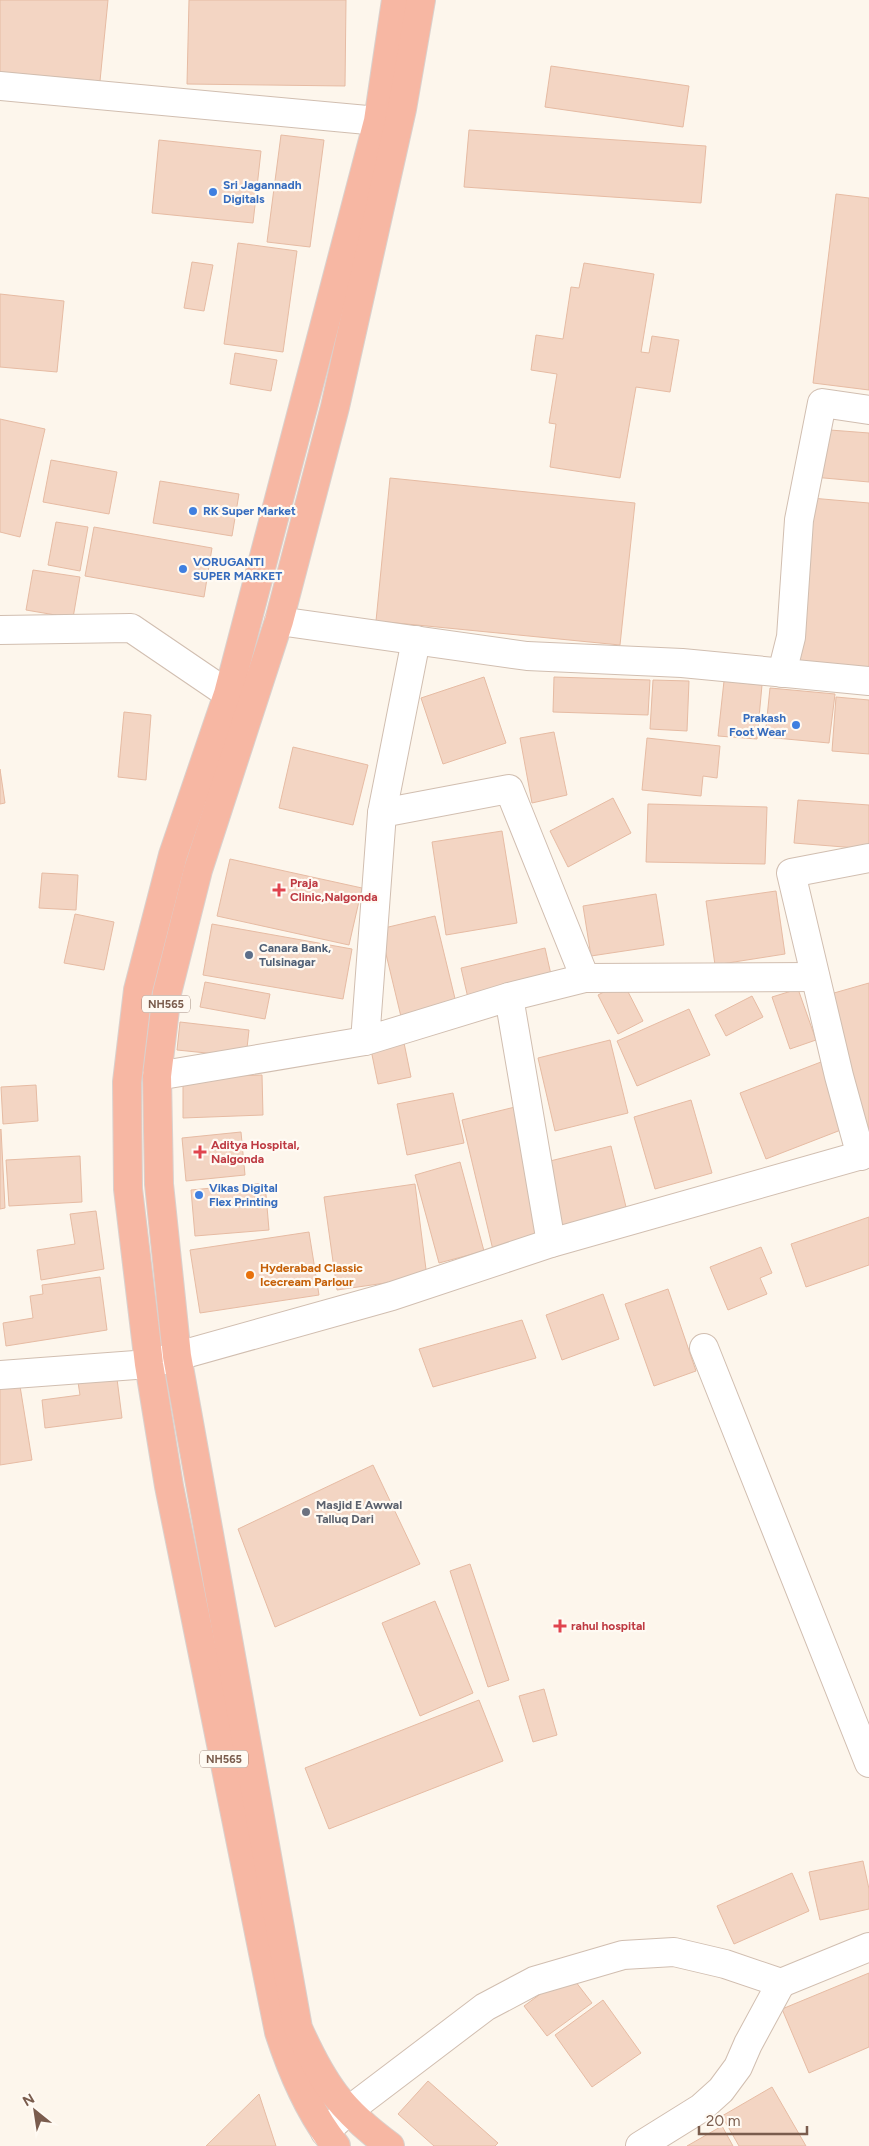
<svg xmlns="http://www.w3.org/2000/svg" width="869" height="2146" font-family="Figtree,sans-serif">
  <rect width="100%" height="100%" fill="#fdf6ec"/>
  <g fill="#f3d5c3" stroke="#e6bba3">
    <path d="M0 0H108L100 81 0 72Z"/>
    <path d="M189 0H346L345 86 187 84Z"/>
    <path d="M551 66 689 86 683 127 545 107Z"/>
    <path d="M469 130 706 146 701 203 464 187Z"/>
    <path d="M281 135 324 140 310 247 267 242Z"/>
    <path d="M159 140 261 151 253 223 152 213Z"/>
    <path d="M836 194 869 198V390L813 383Z"/>
    <path d="M238 243 297 251 283 352 224 344Z"/>
    <path d="M192 262 213 265 204 311 184 308Z"/>
    <path d="M584 263 654 274 641 352 649 353 652 336 679 340 670 392 636 387 620 478 550 467 556 424 549 423 557 374 531 370 536 335 563 339 571 287 579 288Z"/>
    <path d="M0 294 64 301 57 372 0 367Z"/>
    <path d="M235 353 277 360 271 391 230 384Z"/>
    <path d="M0 419 45 429 20 537 0 532Z"/>
    <path d="M817 429 869 433V482L813 477Z"/>
    <path d="M51 460 117 472 109 514 43 502Z"/>
    <path d="M390 478 635 503 620 645 376 621Z"/>
    <path d="M160 481 239 494 232 536 153 523Z"/>
    <path d="M811 498 869 503V669L795 663Z"/>
    <path d="M56 522 88 527 80 571 48 565Z"/>
    <path d="M94 527 212 548 204 597 85 576Z"/>
    <path d="M33 570 80 577 73 618 26 610Z"/>
    <path d="M484 677 506 743 443 764 421 698Z"/>
    <path d="M554 677 650 680 648 715 553 712Z"/>
    <path d="M653 680 689 681 687 731 650 729Z"/>
    <path d="M724 681 762 685 757 739 718 736Z"/>
    <path d="M770 688 835 694 829 743 765 737Z"/>
    <path d="M836 697 869 700V754L832 751Z"/>
    <path d="M124 712 151 715 146 780 118 777Z"/>
    <path d="M554 732 567 795 532 803 520 738Z"/>
    <path d="M647 738 720 746 717 778 703 776 701 796 642 790Z"/>
    <path d="M293 747 368 765 353 825 279 808Z"/>
    <path d="M0 769 5 803 0 804Z"/>
    <path d="M613 798 631 833 568 867 550 831Z"/>
    <path d="M798 800 869 805V849L794 843Z"/>
    <path d="M648 804 767 807 765 864 646 862Z"/>
    <path d="M502 831 517 923 446 935 432 842Z"/>
    <path d="M230 859 362 888 349 945 217 916Z"/>
    <path d="M42 873 78 875 76 910 39 908Z"/>
    <path d="M776 891 785 954 715 965 706 901Z"/>
    <path d="M656 894 664 945 591 956 583 906Z"/>
    <path d="M75 914 114 922 104 970 64 963Z"/>
    <path d="M435 916 458 1011 403 1025 380 929Z"/>
    <path d="M212 924 352 949 343 999 203 975Z"/>
    <path d="M545 948 552 979 468 998 461 968Z"/>
    <path d="M205 982 270 994 265 1019 200 1007Z"/>
    <path d="M623 982 643 1021 618 1034 598 995Z"/>
    <path d="M869 983V1127L867 1128 827 995Z"/>
    <path d="M798 989 816 1040 790 1049 772 997Z"/>
    <path d="M752 996 763 1017 726 1036 715 1015Z"/>
    <path d="M689 1009 710 1055 637 1086 617 1041Z"/>
    <path d="M180 1022 249 1030 246 1057 177 1050Z"/>
    <path d="M403 1038 411 1077 378 1084 370 1045Z"/>
    <path d="M610 1040 628 1113 555 1131 538 1058Z"/>
    <path d="M821 1062 846 1128 766 1159 740 1093Z"/>
    <path d="M262 1075 263 1115 183 1118V1078Z"/>
    <path d="M36 1085 38 1121 3 1124 1 1087Z"/>
    <path d="M453 1093 464 1143 407 1155 397 1104Z"/>
    <path d="M691 1100 712 1173 655 1189 634 1117Z"/>
    <path d="M515 1107 546 1236 493 1250 462 1120Z"/>
    <path d="M1 1129 5 1208 0 1209V1130Z"/>
    <path d="M241 1132 245 1175 186 1181 182 1138Z"/>
    <path d="M611 1146 627 1211 557 1228 542 1163Z"/>
    <path d="M80 1156 82 1202 9 1206 6 1160Z"/>
    <path d="M460 1162 484 1251 439 1263 415 1175Z"/>
    <path d="M265 1183 269 1230 195 1236 191 1190Z"/>
    <path d="M415 1184 427 1277 337 1290 324 1197Z"/>
    <path d="M96 1211 104 1269 41 1280 37 1250 75 1244 70 1214Z"/>
    <path d="M869 1217V1265L806 1287 791 1244Z"/>
    <path d="M309 1232 319 1295 200 1313 190 1250Z"/>
    <path d="M761 1247 772 1273 760 1278 767 1294 728 1310 710 1267Z"/>
    <path d="M100 1277 107 1330 6 1346 3 1323 33 1318 30 1296 43 1294 42 1285Z"/>
    <path d="M668 1289 696 1371 654 1386 625 1304Z"/>
    <path d="M603 1294 619 1339 562 1360 546 1315Z"/>
    <path d="M522 1320 536 1358 433 1387 419 1349Z"/>
    <path d="M116 1371 122 1418 45 1428 42 1400 80 1395 77 1376Z"/>
    <path d="M19 1380 32 1460 0 1465V1383Z"/>
    <path d="M373 1465 420 1564 275 1627 238 1529Z"/>
    <path d="M470 1564 509 1680 488 1687 450 1571Z"/>
    <path d="M435 1601 473 1693 420 1716 382 1623Z"/>
    <path d="M544 1689 557 1735 533 1742 519 1696Z"/>
    <path d="M479 1700 503 1761 329 1829 305 1768Z"/>
    <path d="M863 1861 869 1889V1909L820 1920 809 1872Z"/>
    <path d="M792 1873 809 1911 734 1944 717 1906Z"/>
    <path d="M569 1973 592 2003 547 2036 524 2006Z"/>
    <path d="M869 1973V2047L809 2073 782 2009Z"/>
    <path d="M603 2000 641 2053 592 2087 555 2035Z"/>
    <path d="M428 2081 498 2143 495 2146H434L398 2114Z"/>
    <path d="M772 2087 806 2146H739L722 2116Z"/>
    <path d="M259 2094 276 2146H206Z"/>
    <path d="M722 2126 733 2146H687Z"/>
  </g>
  <g fill="none" stroke-linecap="round" stroke-linejoin="round">
    <g stroke="#d1beb0" stroke-width="30">
      <g id="minor">
        <path d="M0 86 378 121"/>
        <path d="M279 621 527 656 682 663 869 681"/>
        <path d="M0 630 131 628 228 694"/>
        <path d="M782 673 791 637 799 520 822 403 869 410"/>
        <path d="M382 813 416 640"/>
        <path d="M585 978 509 789 382 813 365 1041 509 997 585 978 815 977"/>
        <path d="M509 997 551 1243"/>
        <path d="M157 1076 365 1041"/>
        <path d="M861 1156 839 1076 791 873 869 858"/>
        <path d="M704 1348 869 1763"/>
        <path d="M0 1375 149 1364 392 1296 551 1243 869 1153"/>
        <path d="M325 2132 348 2111 485 2007 534 1981 623 1955 674 1952 725 1964 781 1983 869 1947"/>
        <path d="M640 2146 701 2108 721 2090 738 2067 748 2044 781 1983"/>
      </g>
    </g>
    <g stroke="#dad1cd" stroke-width="30">
      <g id="highway">
        <path d="M336 2146C309 2113 292 2072 279 2032L169 1486 149 1364 128 1189 127 1082 138 990 173 855 228 694 378 121 396 0"/>
        <path d="M390 2146C341 2110 323 2084 298 2028L177 1356 159 1184 157 1076 167 993 198 870 279 621 335 407 402 109 421 0"/>
      </g>
    </g>
    <use href="#minor" stroke="#fff" stroke-width="28"/>
    <use href="#highway" stroke="#f7b7a3" stroke-width="28"/>
  </g>
  <g fill="#3f7fe0" stroke="#fffaf3" stroke-width="2">
    <circle cx="213" cy="192" r="5"/>
    <circle cx="193" cy="511" r="5"/>
    <circle cx="183" cy="569" r="5"/>
    <circle cx="796" cy="725" r="5"/>
    <circle cx="199" cy="1195" r="5"/>
  </g>
  <g fill="#e0444e" stroke="#fffaf3" stroke-width="2">
    <path d="M276.5 882.5h5v5h5v5h-5v5h-5v-5h-5v-5h5z"/>
    <path d="M197.5 1144.5h5v5h5v5h-5v5h-5v-5h-5v-5h5z"/>
    <path d="M557.5 1618.5h5v5h5v5h-5v5h-5v-5h-5v-5h5z"/>
  </g>
  <circle fill="#5c6f8a" stroke="#fffaf3" stroke-width="2" cx="249" cy="955" r="5"/>
  <circle fill="#e8710a" stroke="#fffaf3" stroke-width="2" cx="250" cy="1275" r="5"/>
  <circle fill="#6b7280" stroke="#fffaf3" stroke-width="2" cx="306" cy="1512" r="5"/>
  <g text-anchor="middle" stroke-width="4.5" stroke-linejoin="round" paint-order="stroke">
    <g fill="#fffaf3" stroke="#a28b7f" stroke-width="1">
      <rect x="142" y="995.5" width="48" height="17" rx="4"/>
      <rect x="200" y="1750.5" width="48" height="17" rx="4"/>
    </g>
    <g font-size="11" font-weight="bold" fill="#7a5c4d">
      <text x="166" y="1008">NH565</text>
      <text x="224" y="1763">NH565</text>
    </g>
    <g font-size="12" font-weight="bold" fill="#366cbe" stroke="#fffaf3" text-anchor="start">
      <text x="223" y="189">Sri Jagannadh<tspan x="223" dy="14">Digitals</tspan></text>
      <text x="203" y="515">RK Super Market</text>
      <text x="193" y="566">VORUGANTI<tspan x="193" dy="14">SUPER MARKET</tspan></text>
      <text x="786" y="722" text-anchor="end">Prakash<tspan x="786" dy="14">Foot Wear</tspan></text>
      <text x="209" y="1192">Vikas Digital<tspan x="209" dy="14">Flex Printing</tspan></text>
    </g>
    <g font-size="12" font-weight="bold" fill="#be3a42" stroke="#fffaf3" text-anchor="start">
      <text x="290" y="887">Praja<tspan x="290" dy="14">Clinic,Nalgonda</tspan></text>
      <text x="211" y="1149">Aditya Hospital,<tspan x="211" dy="14">Nalgonda</tspan></text>
      <text x="571" y="1630">rahul hospital</text>
    </g>
    <g font-size="12" font-weight="bold" fill="#4e5e75" stroke="#fffaf3" text-anchor="start">
      <text x="259" y="952">Canara Bank,<tspan x="259" dy="14">Tulsinagar</tspan></text>
    </g>
    <g font-size="12" font-weight="bold" fill="#c56008" stroke="#fffaf3" text-anchor="start">
      <text x="260" y="1272">Hyderabad Classic<tspan x="260" dy="14">Icecream Parlour</tspan></text>
    </g>
    <g font-size="12" font-weight="bold" fill="#5b616d" stroke="#fffaf3" text-anchor="start">
      <text x="316" y="1509">Masjid E Awwal<tspan x="316" dy="14">Talluq Dari</tspan></text>
    </g>
  </g>
  <g transform="translate(35 2111) rotate(330)" stroke="#fffaf3" stroke-width="4" paint-order="stroke">
  <path d="M0-4L9 19L0 12L-9 19Z" fill="#7a5c4d"/>
  <text y="-8" font-size="14" font-weight="bold" text-anchor="middle" fill="#7a5c4d">N</text>
  </g>
  <path d="M699 2126v8h108v-8" fill="none" stroke="#7a5c4d" stroke-width="2.5"/>
  <text x="706" y="2126" font-size="15" fill="#7a5c4d" stroke="#fffaf3" stroke-width="4" paint-order="stroke">20 m</text>
</svg>
